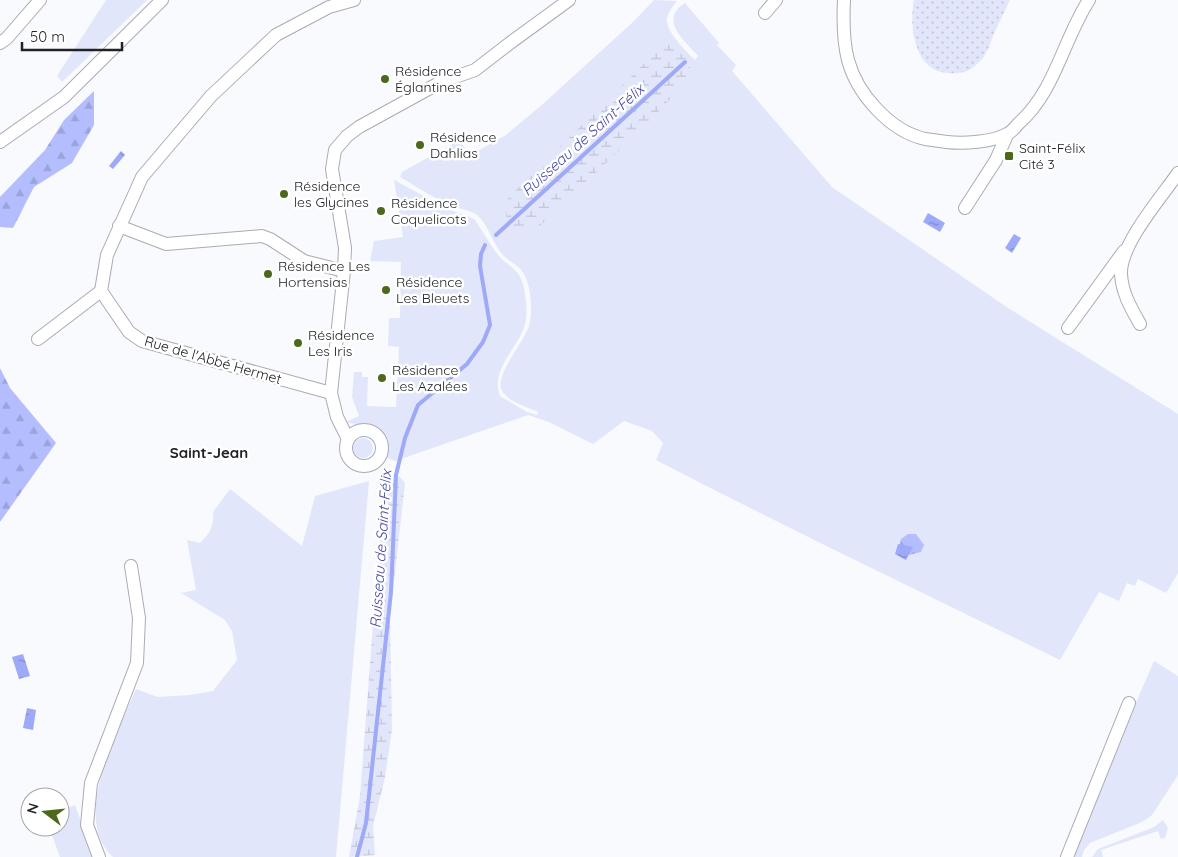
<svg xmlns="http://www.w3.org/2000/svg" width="1178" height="857" font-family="Quicksand,sans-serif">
  <defs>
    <pattern id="forest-firs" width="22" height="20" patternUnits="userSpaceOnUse" patternTransform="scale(1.25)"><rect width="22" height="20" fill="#b4befe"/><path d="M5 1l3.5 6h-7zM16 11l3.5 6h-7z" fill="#9aa3da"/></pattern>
    <pattern id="wetland-marsh" width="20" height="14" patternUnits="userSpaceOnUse" patternTransform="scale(1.25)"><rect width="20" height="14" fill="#e2e6fa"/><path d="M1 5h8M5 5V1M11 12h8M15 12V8" fill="none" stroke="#c2c5d6"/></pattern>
    <pattern id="park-dots" width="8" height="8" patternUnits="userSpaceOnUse" patternTransform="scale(1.25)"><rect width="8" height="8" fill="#e2e6fa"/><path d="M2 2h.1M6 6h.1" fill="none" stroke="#c2c5d6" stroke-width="1.8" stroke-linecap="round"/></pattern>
    <pattern id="water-ripples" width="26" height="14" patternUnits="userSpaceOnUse" patternTransform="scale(1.25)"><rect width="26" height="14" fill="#9ea9f7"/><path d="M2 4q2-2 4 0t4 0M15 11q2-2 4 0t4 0" fill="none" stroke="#8089c8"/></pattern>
  </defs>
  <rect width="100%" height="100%" fill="#f9fafe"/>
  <g fill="#e2e6fa">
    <path d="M106 0H147L62 82 57 76Z"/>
    <path d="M654 0 677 1C673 6 668 12 667 19 665 31 687 52 695 60L698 56C685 41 658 20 685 3L719 43 717 45 736 65 732 71 832 187 1008 308 1178 414V573L1166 593 1138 579 1135 586 1127 583 1119 601 1099 592 1060 660C925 594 789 529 656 460L663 443 652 431 624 421 593 444 549 422 528 415 395 461 385 457C387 442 385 427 366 425 358 424 353 424 346 422L359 416 352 397 354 372H362V377H368L367 406 396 407 399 347 388 346 389 318H400L401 262 370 261 374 241 403 237 394 180 450 210 470 217 475 220C483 232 490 244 498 255 507 266 519 268 523 284 526 297 529 317 523 330 514 352 491 370 500 396L527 412 537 415 538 412C527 407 509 402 502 391 493 377 524 342 529 326 533 312 531 292 526 278 521 266 513 264 505 257 494 247 490 229 480 218 473 210 462 210 453 206 435 199 417 187 400 177L402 172 460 140 469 156 506 135 544 103 634 21Z"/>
    <circle cx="363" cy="448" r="10"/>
    <path d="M369 481 336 857H113C70 818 118 731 136 689L158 697 189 695 213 691 237 660 232 631 225 620 181 593 196 590 187 540 200 543C210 533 214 527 213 512L230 489 302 546 315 496Z"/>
    <path d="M1154 661 1178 676V775L1152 815 1142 822 1090 843 1084 850 1082 857H1069Z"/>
    <path d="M75 805 94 857H60L49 827H60V811Z"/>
    <path d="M1163 820 1168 828 1165 838 1161 839 1158 831 1101 850 1103 857H1092L1098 849 1154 827Z"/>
  </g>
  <g fill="url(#forest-firs)">
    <path d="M94 91V125L72 163 34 187 13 228 0 227V197L45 150 64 120Z"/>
    <path d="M0 368 10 388 56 443 0 522Z"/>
    <path d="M908 534H916L924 545 921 552 905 556 899 550 901 539Z"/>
  </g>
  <g fill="url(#wetland-marsh)">
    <path d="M666 42C679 50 690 59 692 75L650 121 539 227 515 230 506 218 508 198Z"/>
    <path d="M396 473 405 483 390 616 392 729 385 777 373 826 375 855 349 857 360 796 375 598 383 511 388 479Z"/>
  </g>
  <path fill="url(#park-dots)" d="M914 0H1010C1005 10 1000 21 995 31 990 43 988 55 977 64 969 72 960 74 949 73 914 72 909 26 914 0Z"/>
  <g fill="url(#water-ripples)">
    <path d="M121 151 125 155 113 169 109 166Z"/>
    <path d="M928 213 945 223 940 232 923 222Z"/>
    <path d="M1014 234 1021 238 1012 253 1005 248Z"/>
    <path d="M898 544 913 547 906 560 895 554Z"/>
    <path d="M23 654 30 676 19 679 12 657Z"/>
    <path d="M27 708 36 710 33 730 23 728Z"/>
  </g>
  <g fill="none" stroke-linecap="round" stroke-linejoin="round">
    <g stroke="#9ea9f7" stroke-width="4">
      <path d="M496 235 685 62"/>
      <path d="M357 857 366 823 391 592 396 475 405 438 418 405 467 364 483 342 490 325 480 266 481 254 485 245"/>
    </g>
    <g stroke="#aaabb4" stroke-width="14">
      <g id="minor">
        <path d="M844 0C843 20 843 41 848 60 857 94 890 131 925 139 932 140 940 141 947 142 963 144 993 142 1007 134 1011 132 1015 128 1018 124 1055 92 1063 40 1089 0"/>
        <path d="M765 13 776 0"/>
        <path d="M0 43 7 38 40 0"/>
        <path d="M0 142 64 97 162 0"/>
        <path d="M965 208 996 160 1007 135"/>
        <path d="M119 226 166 244 262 236 270 239 304 261 344 271"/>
        <path d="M1140 324C1131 308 1122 293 1121 274 1120 244 1161 198 1178 173"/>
        <path d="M1068 328 1124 251"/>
        <path d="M38 339 101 291"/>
        <path d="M331 393 142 341 129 332 101 291 107 255 142 177 211 96 276 35 329 7 354 0"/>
        <circle cx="364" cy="448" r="18"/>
        <path d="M348 439 337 417 331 393 344 271 345 248 332 169 335 150 347 136 359 127 441 82 475 70 510 43 569 0"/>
        <path d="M99 857 87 825 91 783 137 663 139 618 131 566"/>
        <path d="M1067 857 1129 703"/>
      </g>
    </g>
    <use href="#minor" stroke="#fff" stroke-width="12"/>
  </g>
  <g fill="#4c681a" stroke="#fff" stroke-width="2">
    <circle cx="385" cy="79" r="5"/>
    <circle cx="420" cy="145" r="5"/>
    <rect x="1004" y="151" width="10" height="10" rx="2.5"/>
    <circle cx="284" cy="194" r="5"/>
    <circle cx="381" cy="211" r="5"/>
    <circle cx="268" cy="274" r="5"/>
    <circle cx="386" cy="290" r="5"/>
    <circle cx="298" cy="343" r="5"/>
    <circle cx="382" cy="378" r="5"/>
  </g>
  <g text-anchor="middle" stroke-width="5" stroke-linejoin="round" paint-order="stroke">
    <g font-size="14" fill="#212225" stroke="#fff" text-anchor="start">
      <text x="395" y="76">Résidence<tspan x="395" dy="16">Églantines</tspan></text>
      <text x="430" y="142">Résidence<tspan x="430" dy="16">Dahlias</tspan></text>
      <text x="1019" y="153">Saint-Félix<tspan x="1019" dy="16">Cité 3</tspan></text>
      <text x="294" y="191">Résidence<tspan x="294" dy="16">les Glycines</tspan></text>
      <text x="391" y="208">Résidence<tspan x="391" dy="16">Coquelicots</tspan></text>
      <text x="278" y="271">Résidence Les<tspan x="278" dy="16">Hortensias</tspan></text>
      <text x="396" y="287">Résidence<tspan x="396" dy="16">Les Bleuets</tspan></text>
      <text x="308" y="340">Résidence<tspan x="308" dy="16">Les Iris</tspan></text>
      <text x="392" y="375">Résidence<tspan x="392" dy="16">Les Azalées</tspan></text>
    </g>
    <g font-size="14" fill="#212225" stroke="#fff">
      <text transform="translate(213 360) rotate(16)" y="5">Rue de l'Abbé Hermet</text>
    </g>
    <g font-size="15" font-style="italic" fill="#474ba5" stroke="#fff">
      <text transform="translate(583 140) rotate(-42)" y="5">Ruisseau de Saint-Félix</text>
      <text transform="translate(381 549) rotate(-86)" y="5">Ruisseau de Saint-Félix</text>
    </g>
    <g font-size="15" font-weight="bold" fill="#212225" stroke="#fff">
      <text x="209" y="458">Saint-Jean</text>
    </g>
  </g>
  <g transform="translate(45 812) rotate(286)"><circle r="24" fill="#ffffff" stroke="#a6a7a8"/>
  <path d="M0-4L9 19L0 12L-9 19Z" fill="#4c681a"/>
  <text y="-8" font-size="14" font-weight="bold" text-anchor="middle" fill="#212225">N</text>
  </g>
  <path d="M22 42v8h100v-8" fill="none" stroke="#212225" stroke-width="2.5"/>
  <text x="30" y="42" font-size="15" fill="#212225" stroke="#ffffff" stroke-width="4" paint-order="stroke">50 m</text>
</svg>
